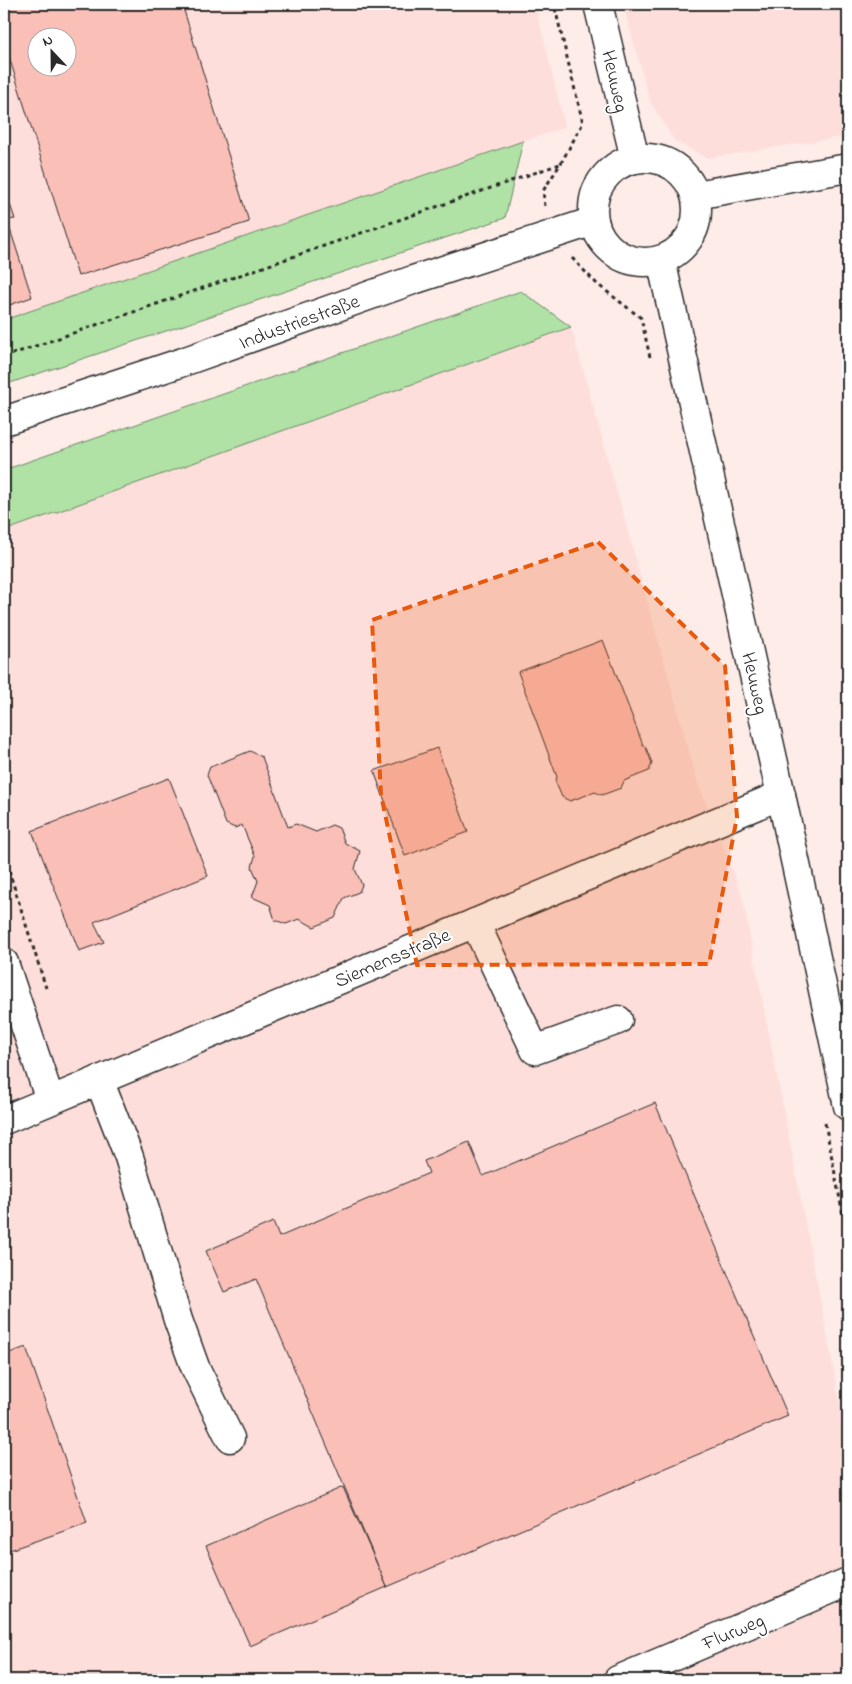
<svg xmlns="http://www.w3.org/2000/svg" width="852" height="1684" font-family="'Indie Flower',sans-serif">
  <rect width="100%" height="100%" fill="#feece9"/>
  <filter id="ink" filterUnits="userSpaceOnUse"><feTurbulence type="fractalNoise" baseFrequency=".02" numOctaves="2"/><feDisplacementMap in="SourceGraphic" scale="10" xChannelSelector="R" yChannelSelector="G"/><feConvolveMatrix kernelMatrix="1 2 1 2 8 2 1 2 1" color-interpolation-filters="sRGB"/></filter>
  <g filter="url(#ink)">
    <g fill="#fddeda" fill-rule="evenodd">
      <path d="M4 4H535L565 127 4 320ZM38 38H68V68H38Z"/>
      <path d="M623 4H848V136L707 158 674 140 650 101Z"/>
      <path d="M571 327 697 780 742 895 848 1444V1680H4V531Z"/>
    </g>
    <g fill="#afe2a4" stroke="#6d8668">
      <path d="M523 141 505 218 4 385V320Z"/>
      <path d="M521 291 571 327 4 531V470Z"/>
    </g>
    <g fill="#fabfb7" stroke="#2b2b2b" fill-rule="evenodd">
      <path d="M4 4H182L249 222 78 276 4 41ZM38 38H68V68H38Z"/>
      <path d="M4 187 15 219 7 220 32 297 4 307Z"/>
      <path d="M603 640 643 745 646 748 652 763 649 771 624 781 621 788 602 795 595 792 570 801 562 797 555 781 557 777 518 672Z"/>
      <path d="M437 748 468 832 405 856 374 771Z"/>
      <path d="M250 751 262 757 288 827 296 824 316 832 332 825 339 828 345 843 360 851 355 869 362 885 359 892 344 898 335 918 314 927 299 919 286 924 275 920 270 905 252 897 258 881 252 867 255 856 242 825 235 828 226 824 207 775 210 767Z"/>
      <path d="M169 778 208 876 94 922 104 942 79 951 32 831Z"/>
      <path d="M655 1103 788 1416 387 1587 256 1279 224 1292 206 1251 273 1222 279 1237 429 1173 424 1161 469 1142 483 1176Z"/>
      <path d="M26 1347 87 1523 4 1552V1355Z"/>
      <path d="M343 1487 387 1587 250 1646 206 1546Z"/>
    </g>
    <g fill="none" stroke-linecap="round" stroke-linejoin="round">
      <g stroke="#2b2b2b" stroke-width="31">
        <g id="minor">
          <path d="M598 4 635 159"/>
          <circle cx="645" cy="210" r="52"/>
          <path d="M696 195 848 168"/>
          <path d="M661 260 781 795 848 1106"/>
          <path d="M4 421 177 364 413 280 594 221"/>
          <path d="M475 923 535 1050 618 1020"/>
          <path d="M4 963 50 1100"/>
          <path d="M99 1080 129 1157 178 1320 195 1367 230 1438"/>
          <path d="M4 1120 781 795"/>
          <path d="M618 1680 848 1582"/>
        </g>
      </g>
      <g stroke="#2b2b2b" stroke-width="3" stroke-dasharray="4 4" stroke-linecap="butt">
        <path d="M545 206 543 191 561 163 583 123 554 4"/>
        <path d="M572 258 597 284 641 318 650 357"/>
        <path d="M4 357 560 164"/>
        <path d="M4 855 46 988"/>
        <path d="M825 1123 848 1240"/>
      </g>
      <use href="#minor" stroke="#fff" stroke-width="28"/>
    </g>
  </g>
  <path fill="#e8590c" fill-opacity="0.2" stroke="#e8590c" stroke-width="4" stroke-dasharray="10 6" stroke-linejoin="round" d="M598 542 725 666 737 817 709 964 417 965 381 795 372 620Z"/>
  <g text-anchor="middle" stroke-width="4" stroke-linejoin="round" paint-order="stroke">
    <g font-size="20" fill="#2b2b2b" stroke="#fff">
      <text transform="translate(616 81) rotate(77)" y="7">Heuweg</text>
      <text transform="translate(299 321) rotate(-20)" y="7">Industriestraße</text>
      <text transform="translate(756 683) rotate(77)" y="7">Heuweg</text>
      <text transform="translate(392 957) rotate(-23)" y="7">Siemensstraße</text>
      <text transform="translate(733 1631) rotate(-23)" y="7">Flurweg</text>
    </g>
  </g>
  <rect width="852" height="1684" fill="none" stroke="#fff" stroke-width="20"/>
  <rect x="10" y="10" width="832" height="1664" fill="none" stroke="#2b2b2b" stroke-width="2" filter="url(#ink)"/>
  <g transform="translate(52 52) rotate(338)"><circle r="24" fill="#ffffff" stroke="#aaaaaa"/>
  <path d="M0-4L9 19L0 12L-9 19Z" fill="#2b2b2b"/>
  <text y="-8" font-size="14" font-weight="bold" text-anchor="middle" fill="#2b2b2b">N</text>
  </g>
</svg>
